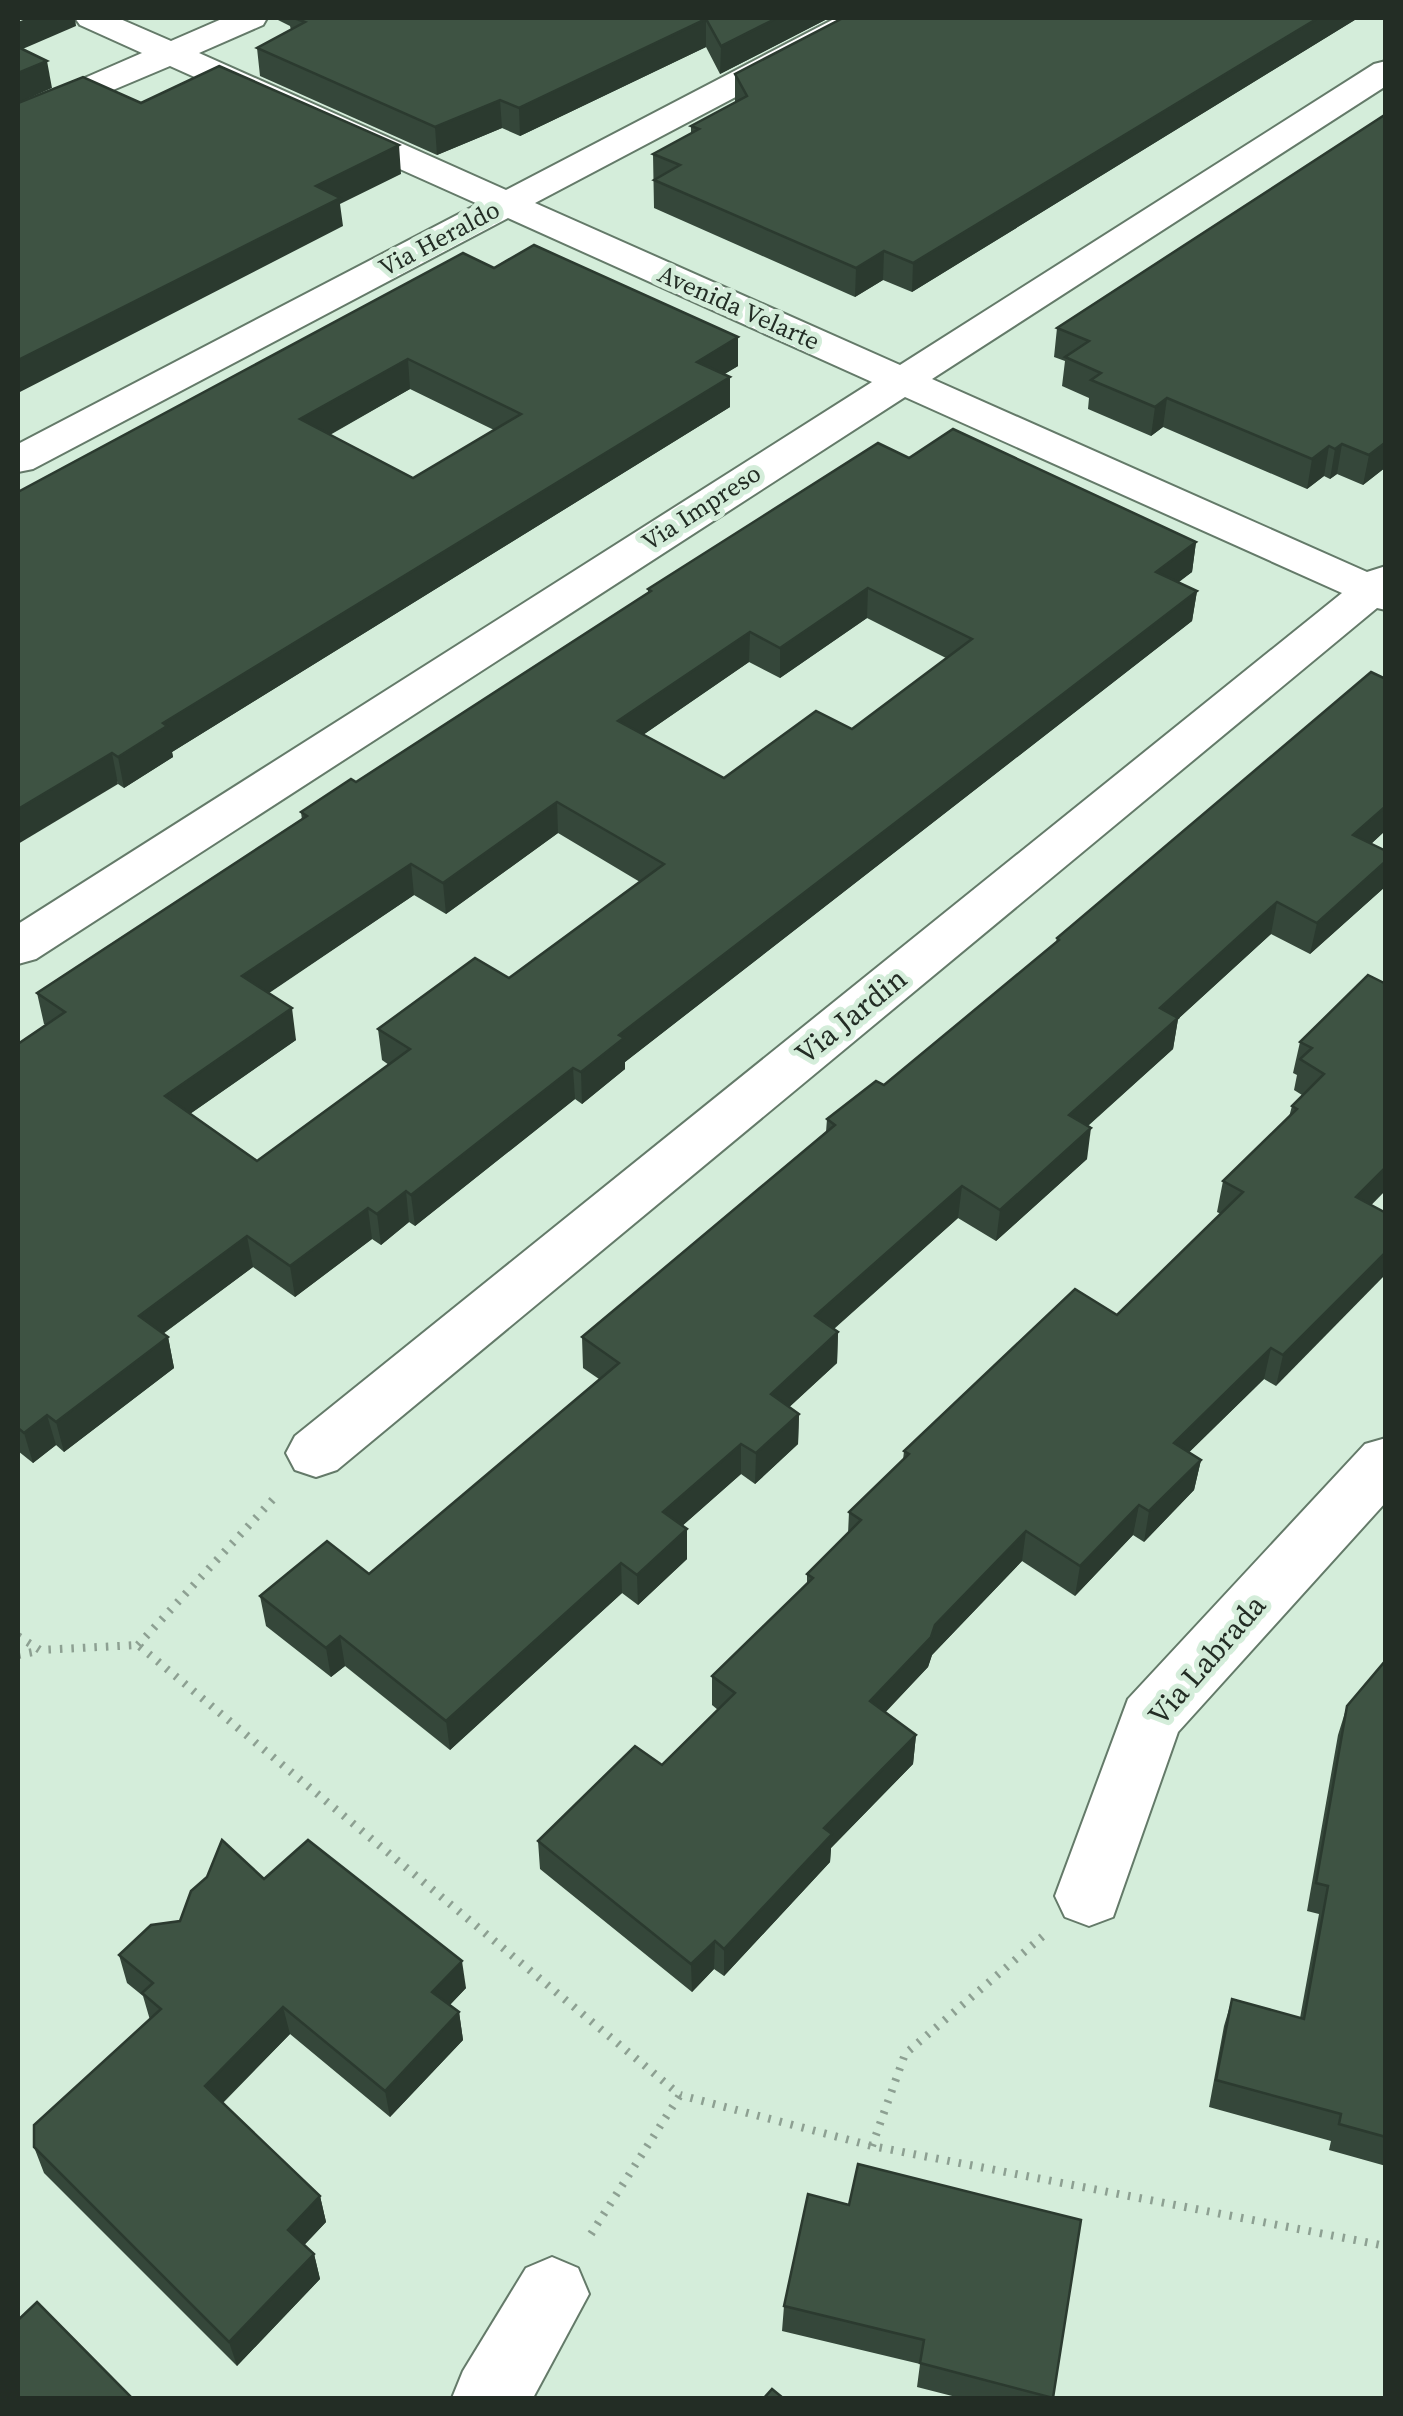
<svg xmlns="http://www.w3.org/2000/svg" width="1403" height="2416" font-family="'Source Serif 4',serif">
  <rect width="100%" height="100%" fill="#d4edda"/>
  <g fill="none" stroke-linecap="round" stroke-linejoin="round">
    <g stroke="#647a69" stroke-width="4">
      <g id="street">
        <path d="M75 18H118L171 41 224 18H267L263 25 199 53 506 190 836 18H876L872 25 535 203 900 365 1374 64 1386 61V86L932 379 1367 572 1386 566V610L1377 608 337 1470 316 1477 295 1470 286 1453 295 1436 1342 593 905 397 36 959 18 964V924L872 382 508 218 33 469 18 472V444L478 204 170 66 18 130V107L142 53 80 25Z"/>
        <path d="M1386 1438V1502L1178 1732 1113 1917 1089 1926 1065 1917 1055 1896 1128 1699 1365 1444Z"/>
        <path d="M552 2257 578 2268 589 2294 533 2398H452L463 2371 526 2268Z"/>
      </g>
    </g>
    <g stroke="#8da092" stroke-width="8" stroke-dasharray="2.5 9" stroke-linecap="butt">
      <path d="M18 1636 40 1650 138 1645 680 2095 872 2146 1386 2246"/>
      <path d="M138 1645 278 1494"/>
      <path d="M18 1655 38 1651"/>
      <path d="M872 2146 905 2054 1043 1936"/>
      <path d="M591 2234 680 2095"/>
    </g>
    <use href="#street" fill="#fff" fill-rule="evenodd"/>
  </g>
  <g fill="#35473a" fill-rule="evenodd">
    <path d="M274 18H829L720 74 706 47 520 136 502 128 437 155 260 76 257 48 291 30 290 26Z"/>
    <path d="M843 18H1358L912 292 883 280 855 297 654 208 653 154 691 133V126L735 103V74Z"/>
    <path d="M1386 114V467L1363 485 1337 474 1330 479 1324 476 1307 489 1163 427 1151 436 1088 409 1089 398 1062 386 1065 361 1054 357 1057 328Z"/>
    <path d="M494 268 738 366 724 374 730 407 172 752 173 757 124 788 118 784 18 492ZM410 389 494 430 413 478 330 435Z"/>
    <path d="M909 458 1196 542 1192 572 1178 582 1197 591 1192 621 625 1062V1069L582 1104 575 1099 415 1226 409 1222 381 1245 372 1239 295 1297 253 1267 163 1334 168 1337 174 1368 64 1452 56 1445 33 1463 18 1451V1044L46 1025 44 1024 37 993 302 820 301 812 356 782 648 593V589ZM867 618 946 658 852 729 724 778 643 735 749 662 780 678ZM558 833 640 882 509 978 378 1029 382 1060 389 1065 257 1161 190 1114 296 1040 268 993 414 895 446 914Z"/>
    <path d="M1386 679V830L1371 844 1386 886 1310 954 1271 934 1178 1019 1173 1049 1088 1126 1087 1159 996 1241 958 1218 834 1329 838 1332 837 1363 789 1407 799 1414 798 1444 755 1484 741 1474 682 1526 687 1529V1559L638 1605 622 1593 450 1750 345 1666 331 1677 266 1626 260 1596 369 1574 599 1379 583 1368 582 1337 826 1132 827 1119 884 1085 1056 943 1057 938Z"/>
    <path d="M1368 975 1371 1205 1276 1386 1264 1379 1189 1452 1201 1460 1194 1490 1144 1542 1133 1535 1075 1596 1022 1561 932 1655 928 1667 885 1712 916 1735 913 1764 831 1848 830 1862 724 1976 714 1969 692 1992 540 1869 538 1841 662 1765 718 1710 712 1705V1676L807 1584V1574L848 1534 849 1512 903 1460 904 1451 1117 1315 1221 1214 1217 1212 1223 1181 1289 1117 1292 1106 1302 1095 1294 1090 1297 1075 1293 1073 1300 1042Z"/>
    <path d="M1386 1660V2166L1329 2150 1331 2141 1209 2107 1224 2026 1232 1999 1300 2018 1319 1914 1307 1911 1338 1735 1347 1706Z"/>
    <path d="M264 1879 466 1988 450 2005 459 2012 463 2040 390 2117 290 2034 223 2103 320 2196 326 2222 304 2245 314 2254 320 2279 237 2366 44 2173 34 2147 150 2020 143 1996 127 1983 119 1955 180 1921Z"/>
    <path d="M808 2194 1052 2398H960L917 2387 920 2364 782 2331 784 2306Z"/>
  </g>
  <g fill="#2b3a2f">
    <path d="M28 18H75L76 26 18 51V22Z"/>
    <path d="M777 18H829L720 74 721 46Z"/>
    <path d="M1318 18H1358L912 292 913 263Z"/>
    <path d="M706 19V47L520 136 519 108Z"/>
    <path d="M47 61 52 88 18 103V73Z"/>
    <path d="M500 100 502 128 437 155 435 127Z"/>
    <path d="M399 145 401 174 340 204 343 226 18 393V360L316 186Z"/>
    <path d="M884 251 883 280 855 297 856 268Z"/>
    <path d="M738 337V366L697 391V362Z"/>
    <path d="M408 359 410 389 304 449 300 419Z"/>
    <path d="M730 377V407L172 752 173 757 124 788 118 757 163 723Z"/>
    <path d="M1167 398 1163 427 1151 436 1155 407Z"/>
    <path d="M1386 442V467L1363 485 1369 455Z"/>
    <path d="M1342 444 1337 474 1330 479 1335 449Z"/>
    <path d="M1329 446 1324 476 1307 489 1312 459Z"/>
    <path d="M1196 542 1192 572 1152 603 1156 572Z"/>
    <path d="M868 588 867 618 780 678V648Z"/>
    <path d="M1197 591 1192 621 625 1062V1069L582 1104 581 1072 619 1035Z"/>
    <path d="M750 632 749 662 618 752V721Z"/>
    <path d="M112 753 118 784 18 844V809Z"/>
    <path d="M557 802 558 833 446 914 443 883Z"/>
    <path d="M1386 806V830L1347 866 1353 835Z"/>
    <path d="M1386 861V886L1310 954 1317 923Z"/>
    <path d="M411 864 414 895 247 1008 242 976Z"/>
    <path d="M1277 902 1271 934 1178 1019 1173 1049 1065 1146 1069 1115 1160 1008Z"/>
    <path d="M292 1008 296 1040 171 1127 165 1096Z"/>
    <path d="M573 1068 575 1099 415 1226 411 1195Z"/>
    <path d="M1091 1128 1087 1159 996 1241 1000 1210Z"/>
    <path d="M1386 1167V1190L1349 1228 1356 1197Z"/>
    <path d="M962 1186 958 1218 813 1347 815 1316Z"/>
    <path d="M406 1191 409 1222 381 1245 377 1214Z"/>
    <path d="M368 1208 372 1239 295 1297 290 1266Z"/>
    <path d="M247 1236 253 1267 146 1346 139 1316Z"/>
    <path d="M1386 1252V1274L1276 1386 1283 1355Z"/>
    <path d="M838 1332 837 1363 770 1425 771 1394Z"/>
    <path d="M168 1337 174 1368 64 1452 56 1422Z"/>
    <path d="M1271 1348 1264 1379 1168 1473 1174 1443Z"/>
    <path d="M799 1414 798 1444 755 1484 756 1453Z"/>
    <path d="M47 1415 56 1445 33 1463 24 1433Z"/>
    <path d="M741 1444V1474L664 1542 663 1512Z"/>
    <path d="M1201 1460 1194 1490 1144 1542 1149 1511Z"/>
    <path d="M1139 1505 1133 1535 1075 1596 1080 1566Z"/>
    <path d="M687 1529V1559L638 1605 637 1575Z"/>
    <path d="M1026 1531 1022 1561 932 1655 928 1667 868 1731 870 1701 935 1625Z"/>
    <path d="M621 1563 622 1593 450 1750 446 1721Z"/>
    <path d="M340 1636 345 1666 331 1677 326 1648Z"/>
    <path d="M916 1735 913 1764 831 1848 830 1862 724 1976V1949L824 1828Z"/>
    <path d="M715 1941 714 1969 692 1992 691 1964Z"/>
    <path d="M462 1961 466 1988 436 2019 432 1992Z"/>
    <path d="M283 2007 290 2034 213 2112 205 2086Z"/>
    <path d="M459 2012 463 2040 390 2117 385 2091Z"/>
    <path d="M320 2196 326 2222 295 2255 288 2230Z"/>
    <path d="M314 2254 320 2279 237 2366 229 2342Z"/>
  </g>
  <g fill="#3e5343" stroke="#2b3a2f" stroke-width="2.5" fill-rule="evenodd">
    <path d="M294 18H777L721 46 706 19 519 108 500 100 435 127 257 48 305 22Z"/>
    <path d="M843 18H1318L913 263 884 251 856 268 654 180 680 165 653 154 699 129 691 126 747 96 735 74Z"/>
    <path d="M18 47 47 61 18 73Z"/>
    <path d="M219 66 399 145 316 186 340 198 18 360V103L83 77 141 103Z"/>
    <path d="M1386 114V442L1369 455 1342 444 1335 449 1329 446 1312 459 1167 398 1155 407 1091 380 1101 373 1065 357 1089 341 1057 328Z"/>
    <path d="M534 245 738 337 697 362 730 377 163 723 167 726 118 757 112 753 18 809V492L463 253 494 268ZM408 359 521 414 413 478 300 419Z"/>
    <path d="M953 429 1196 542 1156 572 1197 591 619 1035 624 1038 581 1072 573 1068 411 1195 406 1191 377 1214 368 1208 290 1266 247 1236 139 1316 168 1337 56 1422 47 1415 24 1433 18 1428V1044L65 1012 37 993 307 816 301 812 351 779 356 782 651 591 648 589 878 443 909 458ZM868 588 972 639 852 729 816 711 724 778 618 721 750 632 780 648ZM557 802 664 864 509 978 475 958 378 1029 410 1049 257 1161 165 1096 292 1008 242 976 411 864 443 883Z"/>
    <path d="M1371 672 1386 679V806L1353 835 1386 851V861L1317 923 1277 902 1160 1008 1178 1018 1069 1115 1091 1128 1000 1210 962 1186 815 1316 838 1332 771 1394 799 1414 756 1453 741 1444 663 1512 687 1529 637 1575 621 1563 446 1721 340 1636 326 1648 260 1596 327 1541 369 1574 619 1363 582 1337 835 1125 827 1119 876 1081 884 1085 1059 940 1057 938Z"/>
    <path d="M1368 975 1386 984V1167L1356 1197 1386 1213V1252L1283 1355 1271 1348 1174 1443 1201 1460 1149 1511 1139 1505 1080 1566 1026 1531 935 1625 931 1637 870 1701 916 1735 824 1828 832 1834 724 1949 715 1941 691 1964 538 1841 635 1746 662 1765 735 1693 712 1676 813 1578 807 1574 861 1520 849 1512 909 1454 904 1451 1075 1289 1117 1315 1243 1192 1223 1181 1297 1109 1292 1106 1324 1074 1300 1059 1312 1048 1300 1042Z"/>
    <path d="M1386 1660V2137L1339 2124 1341 2114 1216 2080 1232 1999 1304 2019 1328 1886 1316 1883 1347 1706Z"/>
    <path d="M222 1840 264 1879 308 1840 462 1961 432 1992 459 2012 385 2091 283 2007 205 2086 320 2196 288 2230 314 2254 229 2342 34 2147V2125L161 2009 142 1993 153 1983 119 1955 151 1925 180 1921 191 1891 207 1877Z"/>
    <path d="M858 2164 1081 2220 1053 2398 920 2363 924 2340 784 2306 808 2194 849 2205Z"/>
    <path d="M37 2302 132 2398H18V2320Z"/>
    <path d="M772 2389 783 2398H764Z"/>
  </g>
  <g text-anchor="middle" stroke-width="10" stroke-linejoin="round" paint-order="stroke">
    <g font-size="25" fill="#232d25" stroke="#d4edda">
      <text transform="translate(439 238) rotate(-28)" y="9">Via Heraldo</text>
      <text transform="translate(739 307) rotate(24)" y="9">Avenida Velarte</text>
      <text transform="translate(701 507) rotate(-33)" y="9">Via Impreso</text>
    </g>
    <g font-size="30" fill="#232d25" stroke="#d4edda">
      <text transform="translate(851 1016) rotate(-39)" y="10">Via Jardin</text>
      <text transform="translate(1207 1660) rotate(-49)" y="10">Via Labrada</text>
    </g>
  </g>
  <rect width="1403" height="2416" fill="none" stroke="#232d25" stroke-width="40"/>
</svg>
